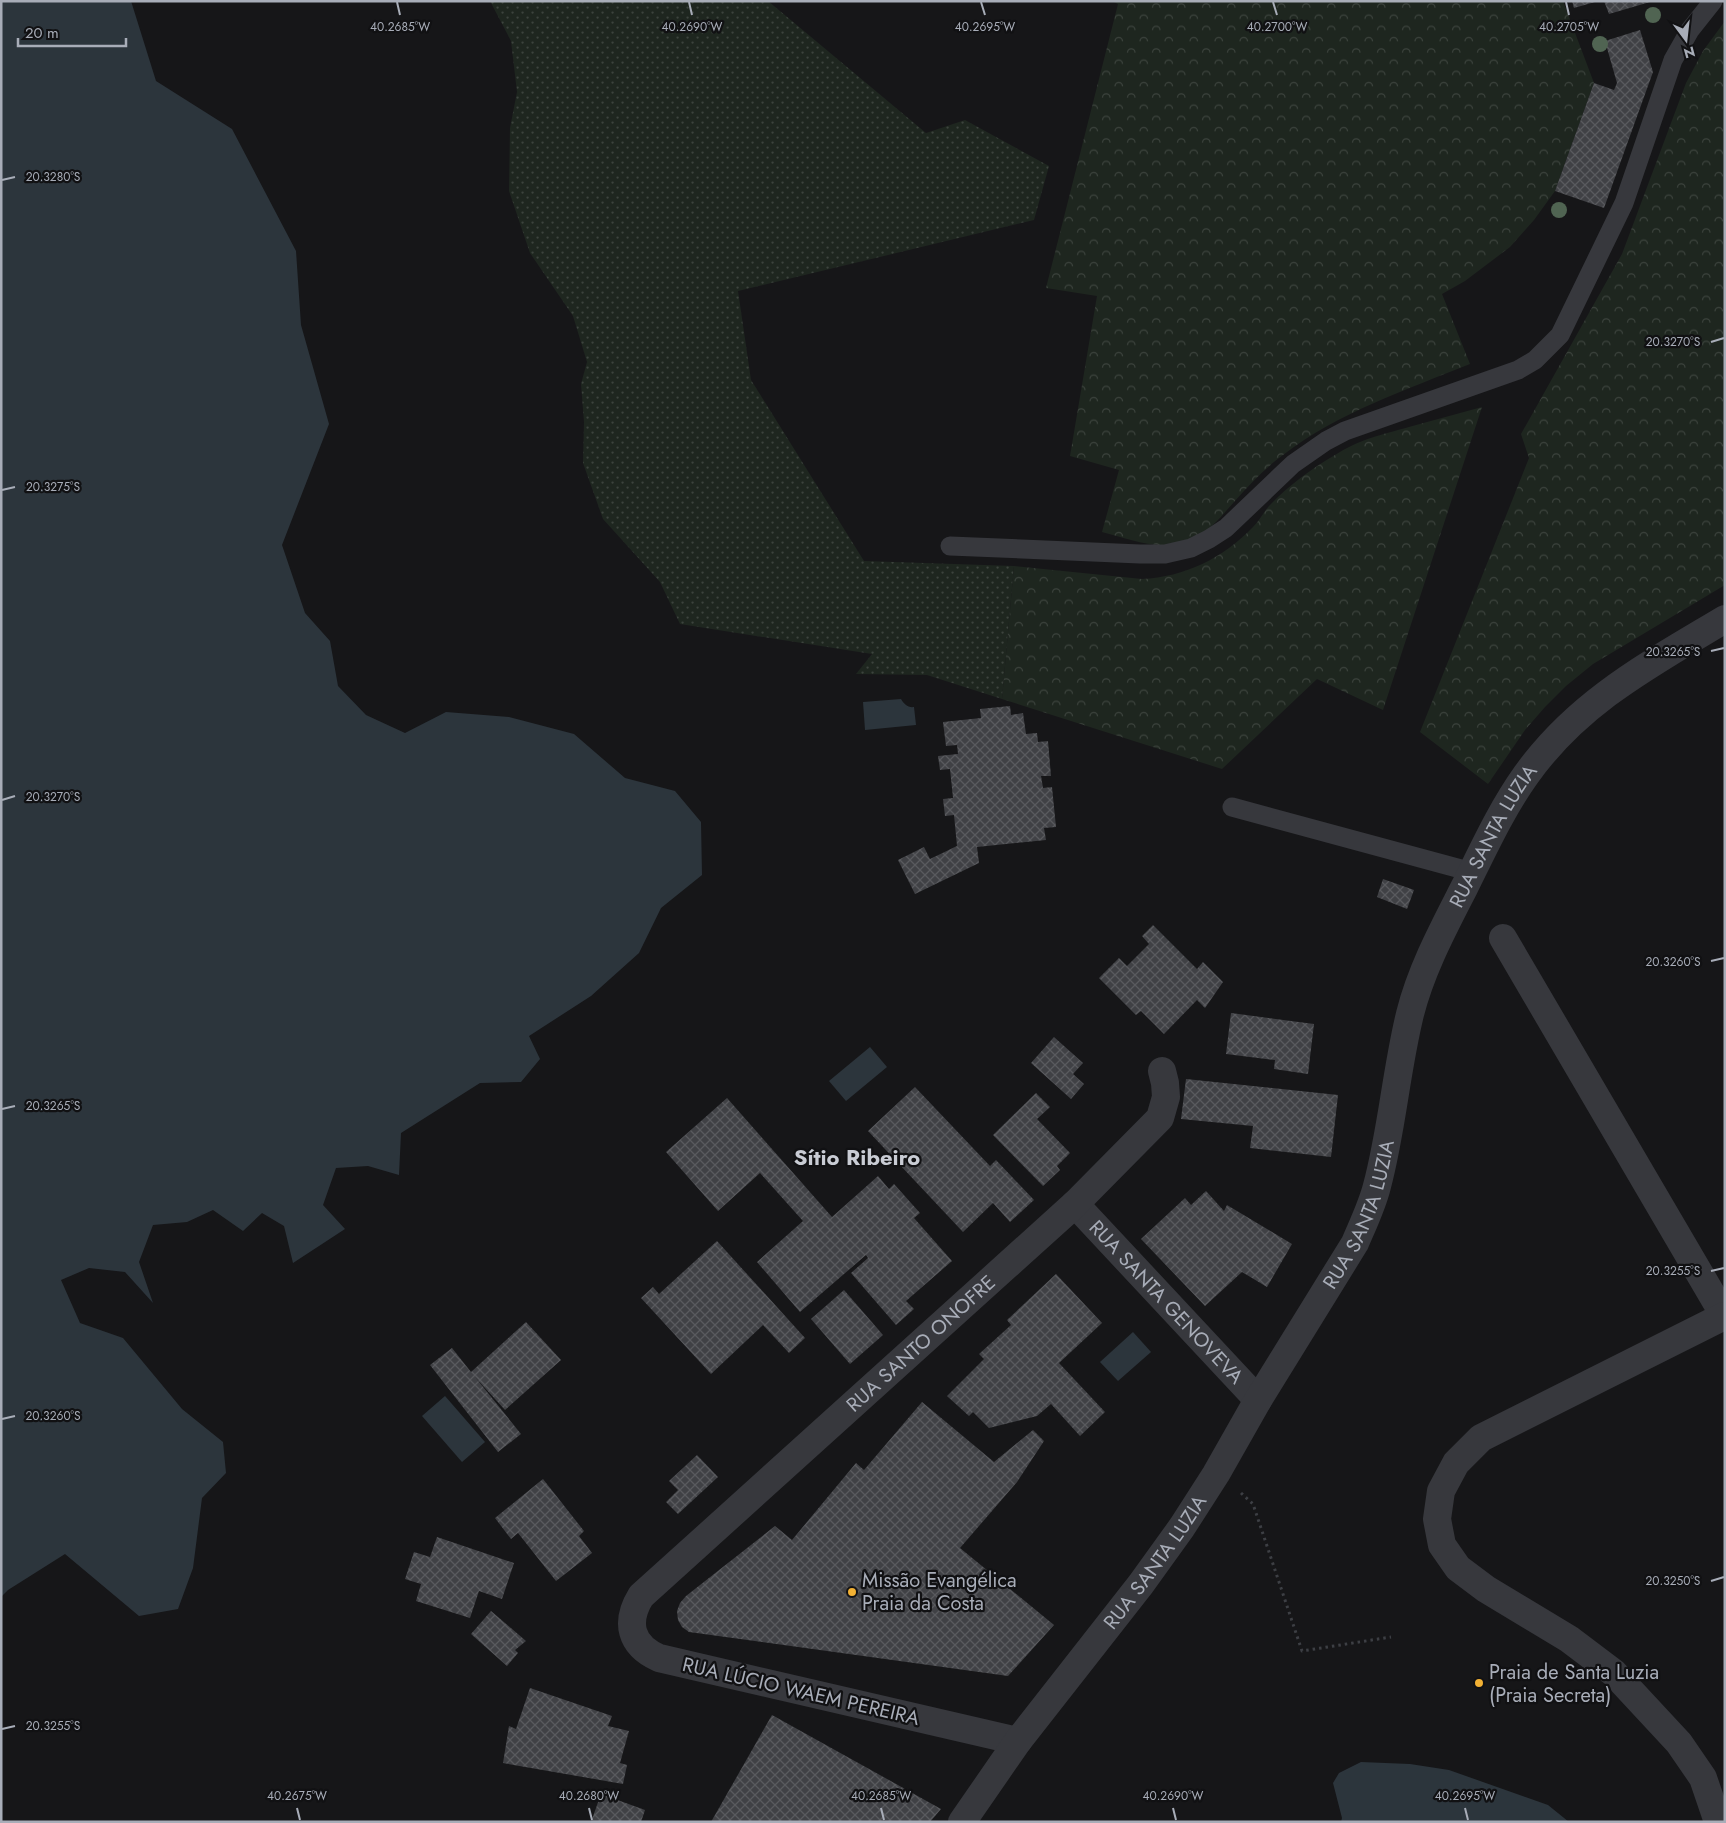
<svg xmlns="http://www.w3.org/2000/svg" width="1726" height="1823" font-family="Jost,sans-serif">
  <defs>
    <pattern id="grass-dots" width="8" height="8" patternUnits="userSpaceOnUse" patternTransform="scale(1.25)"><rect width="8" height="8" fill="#1e261f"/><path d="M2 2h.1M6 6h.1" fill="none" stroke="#3c433d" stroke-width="1.8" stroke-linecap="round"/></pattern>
    <pattern id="forest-crowns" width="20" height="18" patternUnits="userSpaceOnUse" patternTransform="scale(1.25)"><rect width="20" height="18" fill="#1e261f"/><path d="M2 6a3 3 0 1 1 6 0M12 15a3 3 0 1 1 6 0" fill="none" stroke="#3c433d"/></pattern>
    <pattern id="building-cross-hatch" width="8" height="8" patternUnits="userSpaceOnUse" patternTransform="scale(1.25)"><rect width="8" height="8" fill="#404145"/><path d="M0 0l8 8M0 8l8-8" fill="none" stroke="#595a5e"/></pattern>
  </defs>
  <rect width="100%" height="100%" fill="#161618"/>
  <path fill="url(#grass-dots)" d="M490 1H768L926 133 965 120 1049 166 1034 220 738 291 751 380 864 561 1014 566 1002 699 927 675 856 674 872 654 680 624 660 582 603 519 583 463 584 422 581 384 587 362 573 316 530 253 509 191 510 128 517 92 511 41Z"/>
  <g fill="url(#forest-crowns)">
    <path d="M1112 1H1563L1594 83 1555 191 1534 220 1510 247 1465 281 1442 294 1470 364C1406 390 1339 412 1283 455 1264 469 1249 485 1234 502 1222 515 1210 532 1194 537 1186 540 1177 544 1169 545 1147 547 1123 537 1102 532L1119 470 1070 456 1097 296 1046 288 1118 4Z"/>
    <path d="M1725 21V585L1593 664 1566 686 1545 707 1525 730 1488 784 1420 732 1529 458 1521 434 1622 254 1686 83 1703 51Z"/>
    <path d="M1482 407 1383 710 1317 679 1222 769 1002 699 1014 566 1142 579C1185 577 1223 558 1253 527 1259 521 1263 513 1269 506 1288 486 1311 469 1335 455 1360 439 1381 435 1409 427 1433 420 1458 414 1482 407Z"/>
  </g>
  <g fill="#2c353c">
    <path d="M1 1H131L156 81 232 129 296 251 301 325 329 424 282 545 305 613 330 641 338 686 366 715 405 733 446 712 509 717 574 734 625 778 675 791 701 822 702 875 661 908 639 953 591 996 529 1036 540 1059 521 1082 480 1083 401 1133 399 1175 368 1166 336 1168 323 1205 345 1229 293 1263 284 1226 262 1213 243 1231 213 1210 187 1222 153 1225 139 1262 153 1303 125 1272 89 1268 61 1280 80 1323 123 1338 182 1409 223 1442 226 1473 202 1498 193 1568 178 1609 139 1616 65 1554 8 1590 1 1597Z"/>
    <path d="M901 699C904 704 908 708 914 707L916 725 865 730 863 702Z"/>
    <path d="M870 1047 887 1067 846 1101 829 1081Z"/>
    <path d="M1133 1332 1151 1352 1118 1381 1100 1362Z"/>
    <path d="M445 1396 485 1442 462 1462 422 1416Z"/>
    <path d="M1361 1762 1410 1764 1449 1770 1548 1805 1569 1822H1341L1342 1818 1333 1783 1339 1773Z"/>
  </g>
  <g fill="url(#building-cross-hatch)">
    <path d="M1572 1H1595V2L1574 8Z"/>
    <path d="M1604 1H1650V2L1609 14Z"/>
    <path d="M1640 30 1653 72 1604 208 1555 191 1594 83 1614 90 1617 83 1605 41Z"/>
    <path d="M1010 706 1011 715 1023 713 1026 734 1037 733 1038 742 1048 741 1051 776H1041L1043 788 1052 787 1056 827 1044 828 1046 840 977 847 979 863 915 894 898 860 924 847 930 859 957 846 954 815 945 816 943 799 953 798 950 769 940 770 938 756 958 754 957 745 946 746 943 722 981 718 980 709Z"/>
    <path d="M1383 879 1414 890 1407 909 1377 897Z"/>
    <path d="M1153 925 1197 969 1203 962 1223 982 1205 1008 1197 1000 1164 1034 1141 1011 1136 1015 1099 978 1119 958 1127 966 1149 944 1142 936Z"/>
    <path d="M1231 1013 1314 1024 1308 1074 1274 1069 1275 1060 1226 1054Z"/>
    <path d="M1054 1037 1083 1063 1073 1074 1084 1084 1071 1099 1031 1063Z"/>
    <path d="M1186 1079 1338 1095 1331 1157 1250 1148 1253 1126 1181 1119Z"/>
    <path d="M915 1087 990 1166 996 1160 1034 1200 1010 1222 993 1203 963 1232 868 1131Z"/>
    <path d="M1036 1093 1050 1107 1037 1119 1070 1153 1057 1166 1060 1170 1043 1186 993 1135Z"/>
    <path d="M727 1098 832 1217 878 1176 889 1189 894 1184 920 1213 914 1218 952 1261 906 1301 914 1309 896 1325 851 1273 868 1258 866 1255 800 1312 757 1262 803 1221 760 1173 718 1211 666 1152Z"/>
    <path d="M1206 1191 1224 1211 1227 1205 1292 1244 1267 1287 1242 1272 1205 1306 1141 1239 1185 1198 1191 1205Z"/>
    <path d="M717 1241 805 1338 789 1353 763 1325 711 1374 641 1298 653 1287 659 1294Z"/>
    <path d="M1056 1274 1102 1323 1059 1363 1105 1412 1080 1436 1051 1404 1037 1416 989 1428 973 1412 969 1416 947 1396 984 1359 979 1354 1011 1325 1007 1320Z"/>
    <path d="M844 1290 883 1335 850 1364 811 1319Z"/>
    <path d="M526 1322 561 1360 505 1410 475 1377 521 1434 498 1452 430 1365 452 1348 471 1372Z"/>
    <path d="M922 1402 994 1462 1033 1430 1044 1441 1017 1482 960 1548 1054 1625 1008 1676 689 1632 682 1627 678 1620 677 1611 680 1603 686 1596 775 1526 792 1540 856 1463 864 1470Z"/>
    <path d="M697 1455 718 1477 678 1514 666 1502 678 1490 669 1481Z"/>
    <path d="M543 1479 584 1531 579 1536 592 1553 556 1581 518 1533 511 1539 495 1518Z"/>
    <path d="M437 1537 514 1563 502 1599 479 1591 470 1618 416 1601 421 1584 405 1579 414 1552 430 1557Z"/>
    <path d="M491 1611 526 1641 515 1650 518 1653 507 1666 471 1634Z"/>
    <path d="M530 1688 612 1716 608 1726 629 1731 620 1763 627 1765 623 1784 503 1763 509 1726 516 1729Z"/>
    <path d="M772 1715 941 1809 930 1822H711Z"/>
    <path d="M601 1794 645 1810 641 1822H591Z"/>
  </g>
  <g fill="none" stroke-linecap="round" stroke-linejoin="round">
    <path stroke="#3d3f44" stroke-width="3" stroke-dasharray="2.5 4" stroke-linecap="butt" d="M1241 1493 1253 1504 1302 1651 1391 1637"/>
    <g stroke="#37383d" stroke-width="19">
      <path d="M950 546 1140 554H1165L1191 548 1209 539 1226 528 1293 464 1326 441 1345 431 1518 370 1535 360 1560 335 1624 203 1673 60 1690 30 1713 1"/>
      <path d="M1232 807 1472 872"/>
    </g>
    <g stroke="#37383d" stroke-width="28">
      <path d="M1503 938 1725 1317"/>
      <path id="s1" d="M1075 1204 1258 1400"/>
      <path id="s2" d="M1018 1741 659 1658C630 1645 625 1622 641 1596L1075 1204 1160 1118 1166 1097 1165 1083 1162 1071"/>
      <path id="s3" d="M962 1822 1018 1741 1141 1584 1182 1527 1216 1474 1258 1400 1355 1243C1363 1224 1372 1206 1377 1186 1392 1130 1396 1071 1410 1014 1421 970 1443 929 1464 888 1483 850 1501 810 1526 775 1578 702 1650 664 1725 619"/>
      <path d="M1718 1822 1703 1778 1679 1743 1614 1673 1569 1639 1486 1589 1458 1568 1442 1545 1437 1519 1441 1491 1456 1463 1481 1438 1724 1316"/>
    </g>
  </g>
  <g fill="#506452">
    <circle cx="1653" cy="15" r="8"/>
    <circle cx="1600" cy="44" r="8"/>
    <circle cx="1559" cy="210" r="8"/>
  </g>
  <path fill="none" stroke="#a8adb8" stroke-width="2" d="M397 2 400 15M689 2 692 15M981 2 985 15M1273 2 1277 15M1566 2 1569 15M2 180 15 177M1711 342 1724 338M2 490 15 487M1711 651 1724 648M2 800 15 796M1711 961 1724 958M2 1109 15 1106M1711 1271 1724 1268M2 1419 15 1416M1711 1581 1724 1577M2 1729 15 1726M297 1808 300 1820M589 1808 592 1820M881 1808 884 1820M1173 1808 1176 1820M1465 1808 1468 1820"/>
  <g fill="#f2b134" stroke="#111113" stroke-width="2">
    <circle cx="852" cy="1592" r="5"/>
    <circle cx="1479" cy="1683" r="5"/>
  </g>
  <g text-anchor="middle" stroke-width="4.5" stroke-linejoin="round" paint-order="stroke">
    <g font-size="20" fill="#a8adb8" stroke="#111113">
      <text dy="7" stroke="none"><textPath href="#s3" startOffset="1134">RUA SANTA LUZIA</textPath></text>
      <text dy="7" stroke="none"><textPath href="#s3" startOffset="729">RUA SANTA LUZIA</textPath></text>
      <text dy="7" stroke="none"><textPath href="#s1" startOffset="134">RUA SANTA GENOVEVA</textPath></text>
      <text dy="7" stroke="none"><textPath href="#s2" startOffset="821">RUA SANTO ONOFRE</textPath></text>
      <text dy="7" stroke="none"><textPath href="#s3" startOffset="324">RUA SANTA LUZIA</textPath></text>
      <text transform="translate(801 1691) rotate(13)" y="7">RUA LÚCIO WAEM PEREIRA</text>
    </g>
    <g font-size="20" fill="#a8adb8" stroke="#111113" text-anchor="start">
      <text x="862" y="1587">Missão Evangélica<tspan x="862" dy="23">Praia da Costa</tspan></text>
      <text x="1489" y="1679">Praia de Santa Luzia<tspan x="1489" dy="23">(Praia Secreta)</tspan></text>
    </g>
    <g font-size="22" font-weight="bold" fill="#c9ccd4" stroke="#111113">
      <text x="857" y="1165">Sítio Ribeiro</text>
    </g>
  </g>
  <g font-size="12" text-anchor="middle" fill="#a8adb8" stroke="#111113" stroke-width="4.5" stroke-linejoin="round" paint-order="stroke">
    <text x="400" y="31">40.2685°W</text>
    <text x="692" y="31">40.2690°W</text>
    <text x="985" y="31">40.2695°W</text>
    <text x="1277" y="31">40.2700°W</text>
    <text x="1569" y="31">40.2705°W</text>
    <text x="53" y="181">20.3280°S</text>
    <text x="1673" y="346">20.3270°S</text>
    <text x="53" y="491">20.3275°S</text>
    <text x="1673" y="656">20.3265°S</text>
    <text x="53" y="801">20.3270°S</text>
    <text x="1673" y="966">20.3260°S</text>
    <text x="53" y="1110">20.3265°S</text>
    <text x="1673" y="1275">20.3255°S</text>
    <text x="53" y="1420">20.3260°S</text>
    <text x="1673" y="1585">20.3250°S</text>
    <text x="53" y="1730">20.3255°S</text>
    <text x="297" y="1800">40.2675°W</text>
    <text x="589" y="1800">40.2680°W</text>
    <text x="881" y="1800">40.2685°W</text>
    <text x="1173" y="1800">40.2690°W</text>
    <text x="1465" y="1800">40.2695°W</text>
  </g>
  <rect width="1726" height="1823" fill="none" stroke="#a8adb8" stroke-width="5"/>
  <g transform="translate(1686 40) rotate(165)" stroke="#111113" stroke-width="4" paint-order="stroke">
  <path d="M0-4L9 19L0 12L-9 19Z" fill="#a8adb8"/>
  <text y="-8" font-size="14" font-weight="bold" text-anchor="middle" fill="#a8adb8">N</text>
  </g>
  <path d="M18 38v8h108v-8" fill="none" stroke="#a8adb8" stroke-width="2.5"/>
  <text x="25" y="38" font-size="15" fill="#a8adb8" stroke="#111113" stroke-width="4" paint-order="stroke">20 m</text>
</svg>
